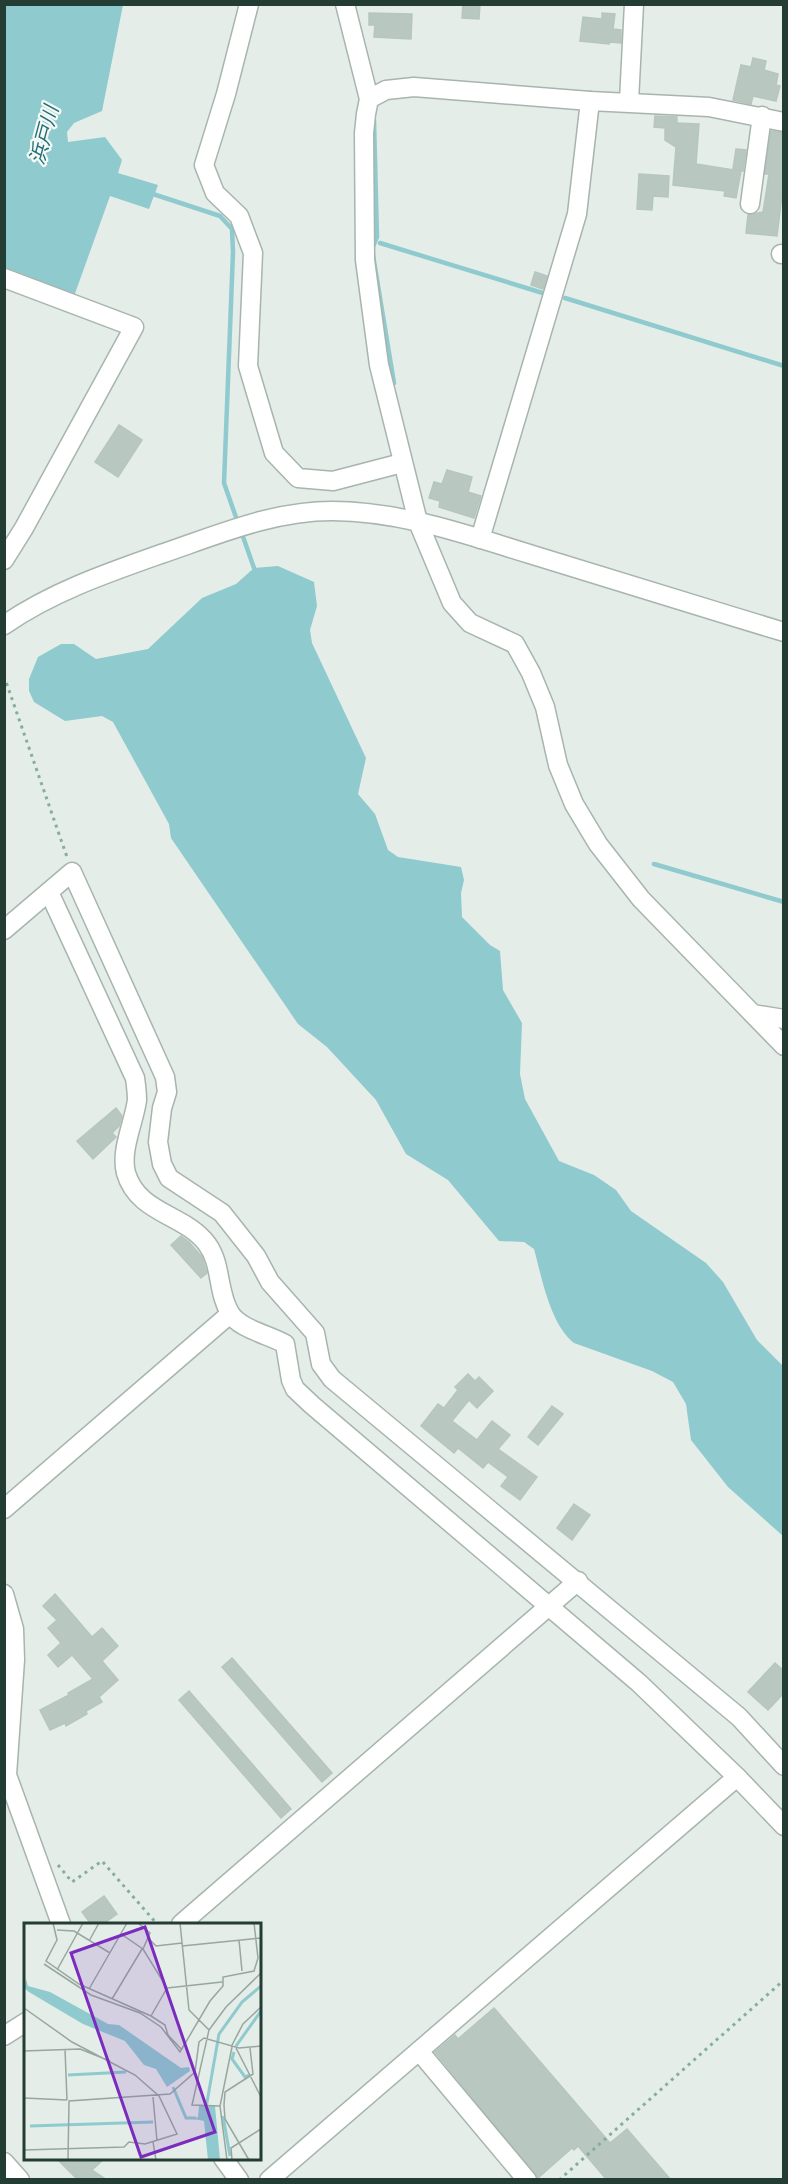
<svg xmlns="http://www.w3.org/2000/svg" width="788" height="2184" font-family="'DM Sans','Noto Sans JP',sans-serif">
  <rect width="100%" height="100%" fill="#e4ede8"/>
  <g fill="#8fcace">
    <path d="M4 5H123L102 111 74 123 67 132 68 142 105 137 122 160 118 173 158 185 149 209 110 196 73 299 5 273Z"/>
    <path d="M278 566 314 582 317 606 310 630 312 643 366 758 358 794 375 814 388 850 398 857 461 867 464 880 461 893 462 917 490 945 500 951 503 990 522 1023 520 1074 525 1099 559 1161 594 1175 616 1190 631 1211 706 1263 723 1282 757 1340 783 1366V1536L728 1487 691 1440 686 1404 673 1382 652 1371 574 1343C550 1324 542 1278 534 1249L524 1242 499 1241 448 1180 406 1154 376 1100 327 1047 298 1024 171 838 169 824 113 722 102 716 65 721 34 702 29 691V679L38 657 61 644H74L96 659 148 649 202 598 236 584 254 568Z"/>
  </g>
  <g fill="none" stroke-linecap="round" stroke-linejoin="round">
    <g stroke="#8fcace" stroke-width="4.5">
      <path d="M374 120 377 237 372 249 394 383"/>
      <path d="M150 193 220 216 232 229 233 252 224 483 238 523"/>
      <path d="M380 243 546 294"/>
      <path d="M565 298 784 366"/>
      <path d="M241 531 254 568"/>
      <path d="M654 864 784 902"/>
    </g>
  </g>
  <g fill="#b9c7c1" stroke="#b6c6be" stroke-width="1.5">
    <path d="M463 4H480L479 19 462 18Z"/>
    <path d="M369 13 412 14 411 39 374 37 375 25H369Z"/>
    <path d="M602 13 615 14 613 29 621 30V43L610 42 609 44 580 41 583 17 602 19Z"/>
    <path d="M753 58 766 61 764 70 778 74 776 85 780 86 776 101 753 96 751 104 733 100 741 65 751 67Z"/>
    <path d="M655 116 677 117V123L699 124 696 164 741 171 736 198 724 196 725 191 673 185 676 147 665 140V128L654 127Z"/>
    <path d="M771 131 783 133V196L782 195 777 236 746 233 748 215 763 212 769 174H765Z"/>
    <path d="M736 149 746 150 743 171 733 169Z"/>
    <path d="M639 174 669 176 668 197 653 196 652 210 637 209Z"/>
    <path d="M535 272 547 276 543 289 531 285Z"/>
    <path d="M119 425 142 440 118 477 95 462Z"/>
    <path d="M447 470 472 477 468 492 481 496 474 518 439 507 440 501 429 498 434 482 442 484Z"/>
    <path d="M116 1108 122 1116 119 1126 112 1133 116 1137 93 1159 77 1141Z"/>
    <path d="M181 1236 189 1242 202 1257 207 1273 201 1278 171 1245Z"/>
    <path d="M468 1374 475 1381 479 1377 493 1391 477 1408 469 1400 452 1421 477 1440 492 1421 510 1435 498 1449 537 1477 520 1500 501 1486 508 1477 488 1462 483 1468 458 1448 454 1453 421 1426 438 1404 444 1408 458 1390 455 1387Z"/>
    <path d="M552 1406 563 1414 538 1445 528 1437Z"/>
    <path d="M574 1504 590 1515 572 1540 557 1528Z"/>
    <path d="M55 1594 92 1637 102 1628 118 1646 102 1661 118 1680 99 1697 102 1702 86 1711 87 1714 66 1726 65 1723 50 1730 40 1710 69 1695 68 1693 93 1679 72 1655 58 1667 48 1655 61 1643 48 1628 57 1620 43 1606Z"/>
    <path d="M232 1658 332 1773 322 1782 222 1667Z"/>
    <path d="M775 1663 783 1670V1694L768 1710 748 1692Z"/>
    <path d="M189 1691 291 1809 281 1818 179 1700Z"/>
    <path d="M104 1896 117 1914 103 1924H91L82 1912Z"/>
    <path d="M494 2008 610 2143 627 2129 671 2180H607L578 2146 574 2150 572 2148 538 2178 435 2052 455 2035 458 2039Z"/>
    <path d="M56 2158H105L92 2170 107 2180H78Z"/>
  </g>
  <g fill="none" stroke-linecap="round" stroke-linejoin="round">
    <g stroke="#a7b5ae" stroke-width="21">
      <g id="minor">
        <path d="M249 4 226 94 204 165 215 193 239 216 253 253 248 366 274 453 298 478 333 481 402 463"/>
        <path d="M345 4 369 99"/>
        <path d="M629 101 634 4"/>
        <path d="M784 122 709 107 590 101 414 87 386 90 369 99 366 114 364 133 365 260 379 365 418 522 452 603 470 623 515 644 531 673 545 707 558 765 574 804 598 844 641 899 784 1046"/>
        <path d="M750 204 762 116"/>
        <path d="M781 254H784"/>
        <path d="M4 278 134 327 24 528 4 560"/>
        <path d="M480 539 577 214 590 101"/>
        <path d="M4 625C52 592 107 573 161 554 217 535 272 511 332 511 402 511 470 536 536 556 618 581 701 607 784 632"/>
        <path d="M49 892 135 1078C136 1085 137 1093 137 1100 134 1123 120 1150 126 1173 138 1214 185 1214 207 1244 222 1264 217 1292 230 1313 239 1329 270 1335 285 1344L291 1380 295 1389 312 1405 639 1683 737 1777 784 1826"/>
        <path d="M4 930 72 872 165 1077 167 1092 162 1108 158 1142 162 1164 169 1178 222 1213 256 1256 270 1282 315 1333 321 1364 332 1379 739 1717 784 1766"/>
        <path d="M753 1014 784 1019"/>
        <path d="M4 1509 230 1314"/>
        <path d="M4 1594 14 1629 15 1660 7 1775 61 1924"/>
        <path d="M181 1924 578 1581"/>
        <path d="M4 2036 26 2022"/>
        <path d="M419 2051 527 2180"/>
        <path d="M223 2158 239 2180"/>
        <path d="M4 2162 20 2180"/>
        <path d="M269 2180 737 1777"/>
      </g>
    </g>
    <g stroke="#86ae9e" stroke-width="3" stroke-dasharray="3 4.5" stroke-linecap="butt">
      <path d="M4 676 67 857"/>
      <path d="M58 1865 72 1882 102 1861 157 1924"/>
      <path d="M559 2180 784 1980"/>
    </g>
    <use href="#minor" stroke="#fff" stroke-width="18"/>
  </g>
  <g text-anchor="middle" stroke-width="4.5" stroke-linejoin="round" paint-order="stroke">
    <g font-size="20" font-style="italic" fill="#216f76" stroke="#f4f9f6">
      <text transform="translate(44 135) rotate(-75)" y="7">浜戸川</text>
    </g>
  </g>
  <g transform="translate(24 1923)">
    <rect width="237" height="237" fill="#e4ede8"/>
    <path d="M2 56 4 63 26 69 84 101 95 102 157 145 165 144 166 148 143 164 132 146 120 142 101 118 59 101 5 69 0 65ZM175 183H191L196 237H184L180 198 170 196 174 194Z" fill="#8fcace"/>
    <path fill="none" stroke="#8fcace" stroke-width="3" d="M212 123 237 88M210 129 208 136 221 154 225 152M44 152 102 149M149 164 162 195H172M182 185 195 111 218 79 237 63M199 193 206 233M6 203 129 199"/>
    <path fill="none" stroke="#97a7a0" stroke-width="1.5" d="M29 0 33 17 22 38 55 61 127 93 141 102 144 112 158 127M114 0 126 10 119 26M156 0 165 87 185 107 168 182 196 183M33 7 50 8 86 30M97 11 119 26 143 65M126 17 132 23 158 20M215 17 218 48M65 18 75 0M158 23 237 15M20 41 67 72 116 90 137 104 156 129 186 78 199 63V54L230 48 234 35 230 0M33 47 59 0M143 65 198 59M65 66 103 0M88 76 118 26M0 85 48 119 111 152 135 173 153 211 121 221 105 219 100 224 0 227M127 93 143 65M185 107 202 84 237 50M207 124 219 101 237 84M212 125 237 174M41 126 43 177M0 128 56 126 86 138M129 174 133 218M0 175 43 177M129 219 132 237M44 237 45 178 146 171 171 149 175 119 180 115 215 125 237 123M203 237 196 183 208 124M208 237 207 225 237 206M225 237 201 196 200 182 201 169 229 151 226 125"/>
    <path fill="#7b2cbf" fill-opacity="0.15" stroke="#7b2cbf" stroke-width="3" d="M121 4 191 209 117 234 47 30Z"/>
    <rect width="237" height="237" fill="none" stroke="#243d34" stroke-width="3"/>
  </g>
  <rect width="788" height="2184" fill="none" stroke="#243d34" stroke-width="12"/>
</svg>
